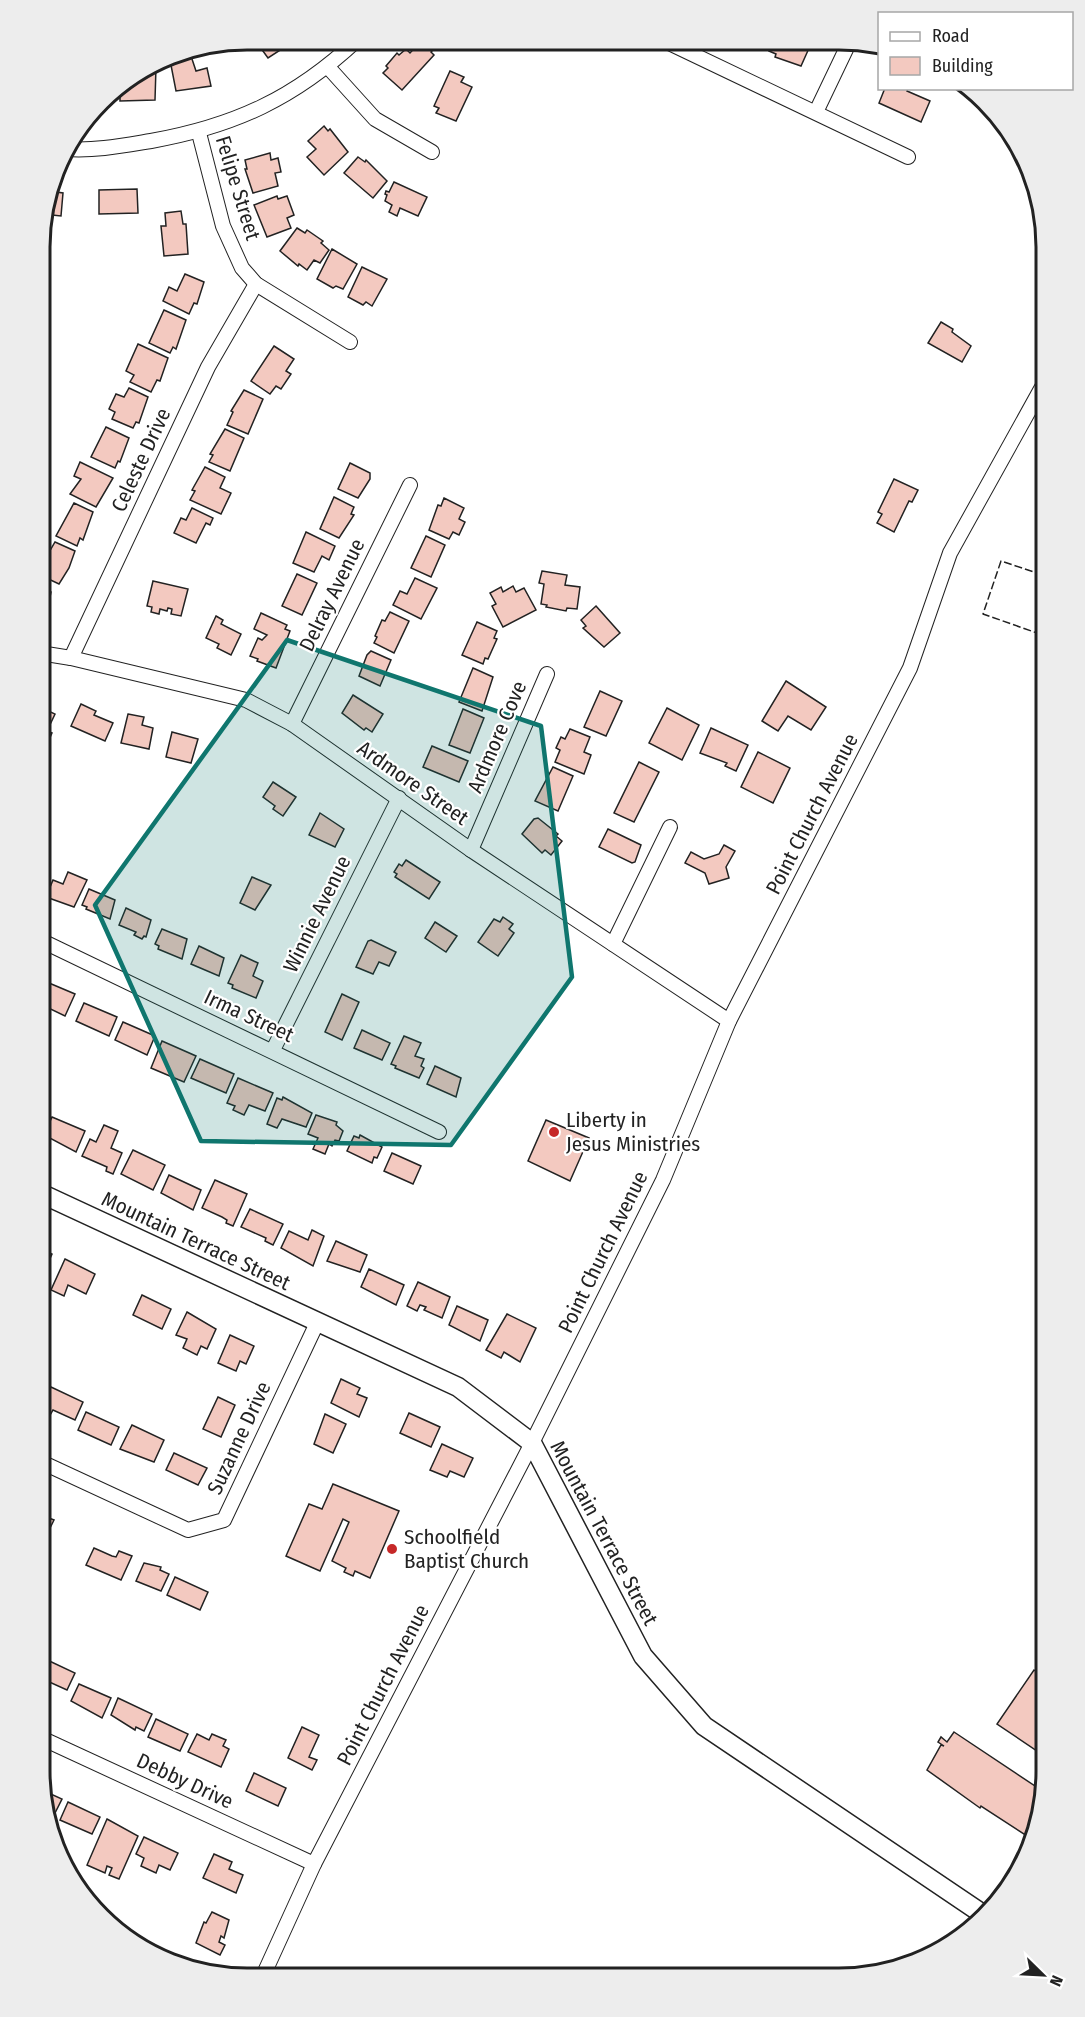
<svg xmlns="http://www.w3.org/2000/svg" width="1085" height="2017" font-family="'Fira Sans Condensed',sans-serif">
  <rect width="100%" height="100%" fill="#fff"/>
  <g fill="#f3c9c0" stroke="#222" stroke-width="1.5">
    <path d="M290 39 288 45 268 58 255 40Z"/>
    <path d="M422 40H430L437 46 431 52 434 55 402 90 383 73 388 68 386 66 397 53 399 55 406 49 410 53Z"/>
    <path d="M773 42H801L810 46 801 66 775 57 776 54 769 51Z"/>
    <path d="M191 56 196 71 207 68 211 86 176 91 170 60Z"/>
    <path d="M147 67H156L155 100 120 101V84Z"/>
    <path d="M450 71 464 77 461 82 472 87 456 121 436 113 439 108 434 106Z"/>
    <path d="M885 88H908L907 91 930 101 921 122 879 103Z"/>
    <path d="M110 90V105H99L109 91Z"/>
    <path d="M324 126 328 131 330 129 348 152 324 175 307 157 316 149 308 141Z"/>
    <path d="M270 153 271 160 278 158 281 172 275 173 278 186 253 193 245 169H247L245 160Z"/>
    <path d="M358 157 365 162 366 160 387 181 373 198 344 173Z"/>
    <path d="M394 182 427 197 418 216 400 208 397 216 389 212 392 205 385 201 387 195 385 194 386 191 389 192Z"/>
    <path d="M137 189 138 213 99 214V190Z"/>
    <path d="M49 191 63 193 61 216 43 214Z"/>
    <path d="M277 196 278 199 287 196 294 215 287 218 291 228 267 237 254 205Z"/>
    <path d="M181 211 183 224H186L188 254 164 256 161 226H166L165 213Z"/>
    <path d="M297 228 305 233 307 230 323 241 321 243 329 250 320 263 314 260 307 270 299 264 298 266 280 251Z"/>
    <path d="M332 249 357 264 343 289 336 286 333 288 317 279Z"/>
    <path d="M362 267 387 279 372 306 366 302 363 305 348 297Z"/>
    <path d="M185 274 204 282 197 304 194 303 189 314 163 301 169 287 177 291Z"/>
    <path d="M164 310 186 320 176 349 173 347 170 353 149 343Z"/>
    <path d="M941 322 953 329 952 332 971 346 962 362 928 343Z"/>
    <path d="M138 344 168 358 160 381 157 380 151 392 130 382 134 375 126 371Z"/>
    <path d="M274 346 294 359 286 371 291 374 281 389 276 386 270 394 251 381Z"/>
    <path d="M41 349H47L48 386H41Z"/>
    <path d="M129 388 148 397 139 423 136 422 133 428 112 419 115 412 109 409 116 394 124 397Z"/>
    <path d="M244 390 263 399 248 434 227 425 233 412 231 411Z"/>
    <path d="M106 427 129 438 120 462 118 461 115 468 91 457Z"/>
    <path d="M225 429 244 438 230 471 209 462 213 455 210 454Z"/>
    <path d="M80 462 113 478 96 507 70 494 81 479 74 476Z"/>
    <path d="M350 463 370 473V479L358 498 338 489Z"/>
    <path d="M205 467 225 477 220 488 231 493 221 514 190 500 195 491 192 490Z"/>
    <path d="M894 479 918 490 912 502 909 501 894 532 877 523 882 514 878 512Z"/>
    <path d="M334 497 354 507 351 514 354 515 339 538 320 529Z"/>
    <path d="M444 498 464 508 459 519 465 522 459 535 453 532 449 539 429 530 438 505 441 506Z"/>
    <path d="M74 503 93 512 83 540 80 538 77 546 56 536Z"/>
    <path d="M192 508 213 518 210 525 206 523 196 543 174 533 181 518 186 520Z"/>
    <path d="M306 532 335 546 329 560 322 556 314 572 293 563Z"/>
    <path d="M426 536 445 545 431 577 411 568Z"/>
    <path d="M55 542 75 551 69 568 59 584 40 575V568Z"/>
    <path d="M542 571 567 575 565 585 580 587 577 609 567 608 566 611 546 607 547 605 541 604 544 584 539 583Z"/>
    <path d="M297 574 317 583 302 615 282 606Z"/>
    <path d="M415 578 437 588 421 619 393 605 400 591 407 594Z"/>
    <path d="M153 581 188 589 181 616 171 614 172 609 168 608 167 611 160 609 159 614 151 612 152 607 147 606Z"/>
    <path d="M513 586 516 592 524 588 536 610 503 627 492 606 496 604 490 593 501 587 503 592Z"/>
    <path d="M40 588 51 592 47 613 40 612Z"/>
    <path d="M596 606 620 633 604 647 583 628 586 626 581 620Z"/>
    <path d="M390 612 409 621 394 653 374 643 377 637 375 636 382 620 385 621Z"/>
    <path d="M261 613 287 625 285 629 290 631 276 668 257 661 258 659 250 656 258 638 262 640 267 635 254 629Z"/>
    <path d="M216 616 223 620 221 624 241 634 231 655 217 648 219 644 206 638Z"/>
    <path d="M477 622 497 631 494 638 497 639 488 659 485 658 483 664 462 655Z"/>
    <path d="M371 651 391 660 380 686 359 676 367 655Z"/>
    <path d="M473 668 493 677 482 711 459 702Z"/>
    <path d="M786 681 826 707 811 730 788 716 778 731 762 721Z"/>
    <path d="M600 691 622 701 606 736 584 727Z"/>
    <path d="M353 695 383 714 372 732 366 728 364 730 342 713Z"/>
    <path d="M81 704 96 711 94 715 113 723 105 741 71 726Z"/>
    <path d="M40 707 55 714 47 731 52 733 46 747 40 746Z"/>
    <path d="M667 708 699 725 682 760 649 743Z"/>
    <path d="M463 709 484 718 470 753 449 745Z"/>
    <path d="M128 714 144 717 142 725 153 728 149 749 121 743Z"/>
    <path d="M711 728 748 745 736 771 725 766 727 763 700 753Z"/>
    <path d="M570 729 590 737 584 752 591 755 584 774 555 762 560 750 556 748 561 737 565 739Z"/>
    <path d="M172 732 198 739 191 763 166 757Z"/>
    <path d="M432 746 468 761 459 782 423 767Z"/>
    <path d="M758 752 790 768 773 803 741 787Z"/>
    <path d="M639 762 659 772 634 822 614 813Z"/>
    <path d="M553 767 573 776 558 811 535 801Z"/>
    <path d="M273 782 296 797 283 816 273 809 275 806 263 797Z"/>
    <path d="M320 813 344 829 335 847 309 835Z"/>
    <path d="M538 818 558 834 556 836 562 841 551 855 545 850 542 853 522 834 534 819Z"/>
    <path d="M608 829 641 845 635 862 632 863 599 847Z"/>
    <path d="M724 845 735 851 726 867 729 878 709 884 705 873 685 863 691 852 704 859 719 854Z"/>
    <path d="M406 860 440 882 429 899 395 877 397 874 394 872 399 864 402 866Z"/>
    <path d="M68 872 87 880 74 907 46 897 53 880 63 884Z"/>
    <path d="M252 877 271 885 255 910 240 903Z"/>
    <path d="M89 889 115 900 110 919 86 909 87 907 82 905Z"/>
    <path d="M126 908 151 920 146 937 144 936 142 939 134 935 136 932 119 925Z"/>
    <path d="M503 917 513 924 509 929 514 933 498 956 478 942 494 919 500 922Z"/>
    <path d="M435 922 457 936 446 952 425 938Z"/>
    <path d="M162 929 187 939 182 959 158 949 159 946 155 944Z"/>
    <path d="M371 940 396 952 389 966 379 962 373 974 356 967 368 941Z"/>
    <path d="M199 946 224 958 219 976 191 964Z"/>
    <path d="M241 955 258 963 253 976 263 981 256 998 232 988 233 985 228 983Z"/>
    <path d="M49 983 75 994 65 1016 40 1004Z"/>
    <path d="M342 994 359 1002 342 1040 325 1032Z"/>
    <path d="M84 1003 117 1017 109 1036 76 1021Z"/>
    <path d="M123 1022 155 1036 147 1055 115 1040Z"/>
    <path d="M362 1030 390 1043 382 1060 354 1048Z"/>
    <path d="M404 1036 421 1043 415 1056 424 1059 421 1066 424 1068 419 1078 395 1068 396 1066 391 1064Z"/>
    <path d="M162 1041 196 1056 184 1082 151 1068Z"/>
    <path d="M200 1059 234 1074 226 1093 191 1078Z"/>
    <path d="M435 1066 461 1078 456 1097 427 1084Z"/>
    <path d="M238 1078 273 1093 265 1111 249 1105 244 1115 233 1110 235 1106 227 1103Z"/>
    <path d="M283 1097 312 1113 306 1127 282 1119 277 1128 267 1124 277 1098 282 1100Z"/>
    <path d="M316 1115 337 1122 336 1125 343 1131 339 1141 335 1140 332 1146 329 1144 325 1154 313 1149 318 1138 308 1134Z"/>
    <path d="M52 1117 85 1131 76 1152 44 1135Z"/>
    <path d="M546 1120 589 1138 570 1181 528 1161Z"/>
    <path d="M104 1125 118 1131 111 1148 122 1153 113 1174 106 1171 107 1167 82 1156 90 1139 96 1142Z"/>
    <path d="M360 1135 382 1147 377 1158 374 1157 372 1163 347 1151 354 1136 359 1138Z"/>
    <path d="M133 1150 165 1165 153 1190 121 1174Z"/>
    <path d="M392 1153 421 1166 413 1184 384 1171Z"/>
    <path d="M169 1175 201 1190 193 1210 161 1193Z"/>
    <path d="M215 1180 247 1194 233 1226 226 1223 227 1220 222 1217 202 1208Z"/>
    <path d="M250 1209 283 1224 273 1245 265 1241 266 1238 241 1227Z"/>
    <path d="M312 1230 324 1236 313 1266 281 1248 289 1231 308 1240Z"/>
    <path d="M336 1241 367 1255 360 1272 327 1261Z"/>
    <path d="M40 1248 52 1254 40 1281Z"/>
    <path d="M65 1259 95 1274 86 1294 68 1285 64 1296 51 1290Z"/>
    <path d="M369 1269 404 1285 396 1305 361 1287Z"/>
    <path d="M418 1282 450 1297 442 1318 424 1310 426 1307 420 1305 417 1311 407 1306Z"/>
    <path d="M142 1295 171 1309 162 1329 133 1315Z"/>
    <path d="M457 1306 488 1320 480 1341 449 1325Z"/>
    <path d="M187 1312 216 1329 207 1349 201 1346 197 1355 183 1348 187 1339 176 1335Z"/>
    <path d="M507 1314 536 1328 520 1362 504 1352 501 1358 486 1350Z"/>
    <path d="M230 1335 254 1346 246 1364 240 1361 236 1371 218 1363Z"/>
    <path d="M341 1379 360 1388 357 1394 367 1398 359 1417 331 1403Z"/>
    <path d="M51 1387 83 1402 75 1420 53 1410 49 1417 39 1412Z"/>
    <path d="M218 1397 235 1405 221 1437 203 1429Z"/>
    <path d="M86 1412 119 1427 111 1445 78 1430Z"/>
    <path d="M409 1413 440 1427 431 1447 400 1433Z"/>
    <path d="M325 1414 346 1424 333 1453 314 1444Z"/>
    <path d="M132 1425 164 1440 154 1462 120 1449Z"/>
    <path d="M442 1444 473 1458 464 1477 450 1471 447 1477 430 1470Z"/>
    <path d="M174 1453 207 1468 198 1485 166 1470Z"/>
    <path d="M333 1484 399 1511 370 1578 355 1571 353 1576 344 1572 346 1568 332 1561 349 1522 343 1519 320 1571 286 1556 309 1504 322 1509Z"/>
    <path d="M41 1515 54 1520 42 1544 39 1543Z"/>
    <path d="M94 1548 112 1556 116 1557 119 1551 132 1556 121 1580 86 1565Z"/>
    <path d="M144 1563 161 1567 160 1570 169 1574 161 1591 136 1581Z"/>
    <path d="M175 1577 208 1592 200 1610 167 1595Z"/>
    <path d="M43 1658 75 1673 67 1690 45 1680 42 1687 39 1686V1667Z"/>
    <path d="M1034 1670 1046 1678V1757L997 1724Z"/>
    <path d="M79 1684 111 1698 102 1718 71 1701Z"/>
    <path d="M118 1698 152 1714 144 1731 136 1727 135 1730 111 1715Z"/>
    <path d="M156 1719 188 1734 180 1751 148 1737Z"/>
    <path d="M302 1727 319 1735 309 1757 317 1760 312 1770 288 1758Z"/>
    <path d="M954 1732 1044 1792 1035 1831 1030 1838 981 1806 980 1808 927 1770 941 1745 944 1746 938 1742 941 1737 947 1742Z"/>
    <path d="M197 1734 209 1740 212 1734 226 1740 223 1746 229 1749 221 1767 188 1752Z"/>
    <path d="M254 1773 286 1788 278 1806 246 1791Z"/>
    <path d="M42 1790 62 1799 53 1817 46 1813Z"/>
    <path d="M68 1802 100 1817 92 1834 60 1820Z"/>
    <path d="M107 1819 138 1836 119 1879 109 1875 112 1868 107 1866 105 1873 87 1865Z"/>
    <path d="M144 1837 178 1853 170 1870 159 1865 156 1873 141 1866 144 1858 136 1854Z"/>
    <path d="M214 1854 232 1862 229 1869 243 1875 236 1893 203 1878Z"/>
    <path d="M212 1912 229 1920 224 1938 221 1936 219 1942 225 1945 220 1955 196 1943 204 1922 206 1923Z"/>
  </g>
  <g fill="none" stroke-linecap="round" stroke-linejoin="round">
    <g stroke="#222" stroke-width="16">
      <g id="minor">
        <path d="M667 42 908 157"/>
        <path d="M328 67 375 119 432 152"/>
        <path d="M816 112 849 43"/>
        <path d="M199 133 223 226 242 268 256 284 350 342"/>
        <path d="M65 149C96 151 121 146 151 141 235 126 295 98 357 40"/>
        <path d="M40 653 71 658 246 700 292 724 471 850 729 1021"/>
        <path d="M71 658 208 367 256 284"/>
        <path d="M292 724 410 485"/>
        <path d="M471 850 547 674"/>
        <path d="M40 940 439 1132"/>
        <path d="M613 944 670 827"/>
        <path d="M273 1050 399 798"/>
        <path d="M39 1461 188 1530 224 1520 317 1323"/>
        <path d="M39 1737 314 1864"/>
        <path d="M263 1976 314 1864 532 1443 663 1180 729 1021 910 668 950 553 1046 380"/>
      </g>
    </g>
    <g stroke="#222" stroke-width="21">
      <path id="tertiary" d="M40 1193 458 1387 532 1443 643 1656 704 1726 984 1915"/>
    </g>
    <use href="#minor" stroke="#fff" stroke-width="14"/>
    <use href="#tertiary" stroke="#fff" stroke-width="18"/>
    <path stroke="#222" stroke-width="1.5" stroke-dasharray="8 3" stroke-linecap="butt" d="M1046 608 1037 633 983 614 1001 561 1046 576"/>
  </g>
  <path fill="#0f766e" fill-opacity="0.2" stroke="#0f766e" stroke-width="4.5" stroke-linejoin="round" d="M287 640 541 726 572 977 451 1145 201 1141 95 905Z"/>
  <g fill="#c62828" stroke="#fff" stroke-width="2">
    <circle cx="554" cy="1132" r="6"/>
    <circle cx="392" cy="1549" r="6"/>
  </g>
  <g text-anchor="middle" stroke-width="4.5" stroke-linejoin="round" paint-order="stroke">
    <g font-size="21" fill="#222" stroke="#fff">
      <text transform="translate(238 188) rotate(73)" y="7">Felipe Street</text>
      <text transform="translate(141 460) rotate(-65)" y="7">Celeste Drive</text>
      <text transform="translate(332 595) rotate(-64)" y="7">Delray Avenue</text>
      <text transform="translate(497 737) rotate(-67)" y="7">Ardmore Cove</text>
      <text transform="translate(413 783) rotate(35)" y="7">Ardmore Street</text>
      <text transform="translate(812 814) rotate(-63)" y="7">Point Church Avenue</text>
      <text transform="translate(317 914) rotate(-64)" y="7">Winnie Avenue</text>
      <text transform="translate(249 1016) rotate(25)" y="7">Irma Street</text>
      <text transform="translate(196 1241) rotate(25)" y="7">Mountain Terrace Street</text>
      <text transform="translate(603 1252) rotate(-64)" y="7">Point Church Avenue</text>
      <text transform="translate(239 1438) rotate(-65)" y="7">Suzanne Drive</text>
      <text transform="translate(604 1533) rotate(62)" y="7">Mountain Terrace Street</text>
      <text transform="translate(383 1685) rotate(-63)" y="7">Point Church Avenue</text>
      <text transform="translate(185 1781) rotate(25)" y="7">Debby Drive</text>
    </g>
    <g font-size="21" fill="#222" stroke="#fff" text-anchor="start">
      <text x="566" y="1127">Liberty in<tspan x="566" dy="24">Jesus Ministries</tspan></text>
      <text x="404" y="1544">Schoolfield<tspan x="404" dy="24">Baptist Church</tspan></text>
    </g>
  </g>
  <path d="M0 0H1085V2017H0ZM247 50H839A197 197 0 0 1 1036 247V1771A197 197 0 0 1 839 1968H247A197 197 0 0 1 50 1771V247A197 197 0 0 1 247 50Z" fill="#ededed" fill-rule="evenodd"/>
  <path fill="none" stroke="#222" stroke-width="3" d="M247 50H839A197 197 0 0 1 1036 247V1771A197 197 0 0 1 839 1968H247A197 197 0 0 1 50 1771V247A197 197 0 0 1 247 50Z"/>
  <rect x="878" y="12" width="195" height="78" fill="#ffffff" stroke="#a7a7a7" stroke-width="1.5"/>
  <rect x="890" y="32" width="30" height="9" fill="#ffffff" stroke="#a7a7a7" stroke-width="1.5"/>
  <text x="932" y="42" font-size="18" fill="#222222">Road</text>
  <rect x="890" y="57" width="30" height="18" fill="#f3c9c0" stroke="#a7a7a7" stroke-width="1.5"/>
  <text x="932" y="72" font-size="18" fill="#222222">Building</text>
  <g transform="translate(1043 1975) rotate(114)" stroke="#ffffff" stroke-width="4.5" paint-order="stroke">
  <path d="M0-4.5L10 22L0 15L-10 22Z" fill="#222222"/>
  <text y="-9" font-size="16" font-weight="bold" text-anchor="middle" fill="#222222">N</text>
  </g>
</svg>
